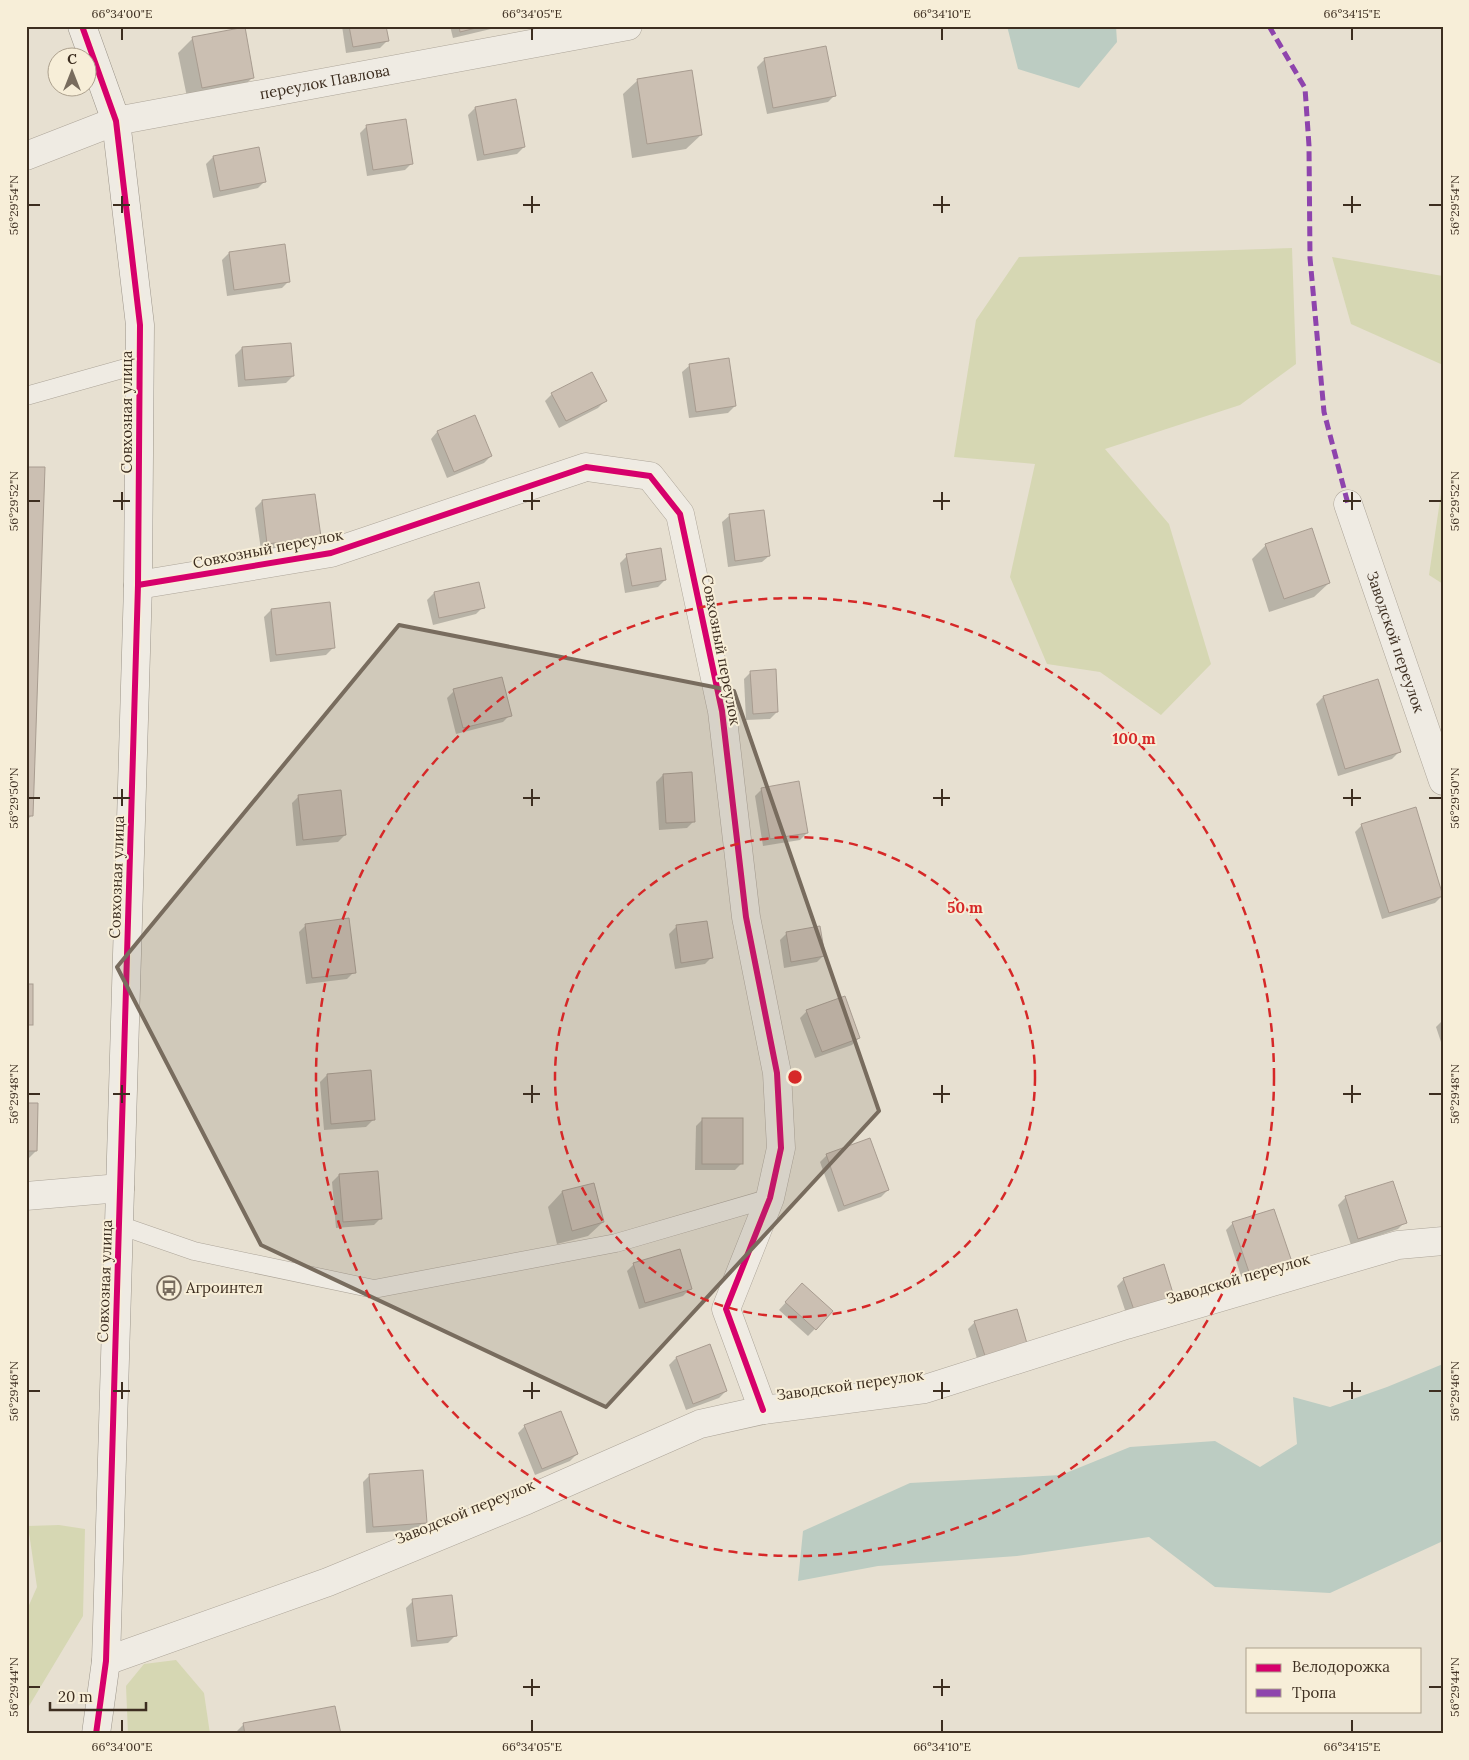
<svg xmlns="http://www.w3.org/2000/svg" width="1469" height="1760" font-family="Lora,serif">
  <rect width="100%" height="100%" fill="#e7e0d1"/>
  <g fill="#d6d7b3">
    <path d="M1292 248 1296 364 1240 405 1105 449 1169 524 1211 664 1161 715 1100 672 1047 664 1010 577 1035 464 954 457 976 320 1019 257Z"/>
    <path d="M1332 257 1443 276V365L1351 324Z"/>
    <path d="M1443 480V584L1429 575Z"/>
    <path d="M59 1525 85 1529 83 1616 26 1711V1612L37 1587 28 1526Z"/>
    <path d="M176 1660 204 1693 210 1734H128L126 1686 144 1664Z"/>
  </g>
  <g fill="#bcccc2">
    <path d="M1007 26H1116L1117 42 1079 88 1018 69Z"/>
    <path d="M1443 1364V1541L1330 1593 1215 1587 1149 1537 1017 1556 878 1566 798 1581 803 1531 910 1483 1061 1475 1130 1447 1215 1441 1260 1467 1297 1444 1293 1397 1330 1407 1387 1387Z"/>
  </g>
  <g fill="#0003">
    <path d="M342 26H385L387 41 380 48 346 53Z"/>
    <path d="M450 26H497L495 28 453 38Z"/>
    <path d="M193 38 253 77 238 92 188 102 178 53Z"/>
    <path d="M825 48 835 95 828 102 767 114 757 67 764 60Z"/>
    <path d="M638 80 701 135 686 149 632 158 623 94Z"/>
    <path d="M515 101 524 147 517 154 477 161 468 115 475 108Z"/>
    <path d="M367 126 412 163 405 170 367 176 360 133Z"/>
    <path d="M213 157 265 181 258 188 213 198 206 164Z"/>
    <path d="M229 253 289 281 282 288 227 296 222 260Z"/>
    <path d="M242 348 293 376 286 383 238 387 235 355Z"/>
    <path d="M728 359 735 406 728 413 689 418 682 372 689 366Z"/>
    <path d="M552 394 605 401 598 408 559 428 545 401Z"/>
    <path d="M437 432 491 456 484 463 447 478 431 439Z"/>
    <path d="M26 468 32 815 26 821Z"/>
    <path d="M262 501 319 537 312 544 261 550 255 508Z"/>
    <path d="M729 516 769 556 762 562 728 567 722 522Z"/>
    <path d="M1266 545 1329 583 1314 597 1269 612 1252 559Z"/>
    <path d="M627 556 665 580 658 587 625 593 620 563Z"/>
    <path d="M478 584 483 607 476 614 433 625 427 600 434 593Z"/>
    <path d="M271 610 333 648 326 655 270 662 264 617Z"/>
    <path d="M751 672 777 712 770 719 746 720 744 679Z"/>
    <path d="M1377 681 1399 752 1392 759 1338 776 1316 704 1323 697Z"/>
    <path d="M454 691 510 715 503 722 456 734 447 698Z"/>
    <path d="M663 775 694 821 687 828 659 830 656 782Z"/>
    <path d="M762 789 807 833 800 840 763 846 755 796Z"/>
    <path d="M299 796 345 835 338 842 296 846 292 803Z"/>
    <path d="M1362 825 1442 896 1435 903 1382 919 1355 832Z"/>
    <path d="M706 922 712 957 705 964 675 969 669 934 676 927Z"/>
    <path d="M306 925 354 972 347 979 306 984 299 932Z"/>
    <path d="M787 933 824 955 817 962 784 968 780 940Z"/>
    <path d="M807 1011 859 1038 852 1045 815 1058 800 1018Z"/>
    <path d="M1443 1020V1048L1436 1027Z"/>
    <path d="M327 1075 373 1120 366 1127 324 1130 320 1082Z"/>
    <path d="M26 1104 36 1151 29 1158H26Z"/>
    <path d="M703 1119 742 1163 735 1170H695L696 1126Z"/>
    <path d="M827 1155 888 1190 881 1197 838 1212 820 1162Z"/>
    <path d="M339 1175 381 1218 374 1225 336 1228 332 1182Z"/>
    <path d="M1392 1183 1405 1222 1398 1229 1351 1245 1338 1205 1345 1198Z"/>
    <path d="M594 1185 603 1222 588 1236 557 1244 548 1207 562 1192Z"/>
    <path d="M1233 1223 1283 1269 1243 1282 1226 1230Z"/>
    <path d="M634 1264 690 1289 683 1296 639 1309 627 1271Z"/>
    <path d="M1163 1266 1129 1322 1117 1286 1124 1279Z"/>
    <path d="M795 1292 832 1311 808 1336 779 1310Z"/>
    <path d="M1016 1310 979 1365 968 1329 975 1322Z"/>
    <path d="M709 1346 726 1391 719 1398 686 1410 669 1365 676 1358Z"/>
    <path d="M525 1426 577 1454 570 1461 535 1475 518 1433Z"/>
    <path d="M370 1475 426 1523 419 1530 366 1533 363 1482Z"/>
    <path d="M413 1601 455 1636 448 1643 411 1647 406 1608Z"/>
    <path d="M244 1724 340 1734H237V1731Z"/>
  </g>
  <g fill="#cbbfb2" stroke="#a89c90">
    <path d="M349 26H386L389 41 353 47Z"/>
    <path d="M459 26H484L460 32Z"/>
    <path d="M245 27 254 78 202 88 192 37Z"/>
    <path d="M826 46 836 96 773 108 764 58Z"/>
    <path d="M692 70 702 135 647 144 637 79Z"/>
    <path d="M516 99 525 147 484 155 475 107Z"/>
    <path d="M406 119 413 164 373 170 366 125Z"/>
    <path d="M259 147 266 182 220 191 213 156Z"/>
    <path d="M285 244 290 282 234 290 229 252Z"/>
    <path d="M291 343 294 376 245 380 242 347Z"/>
    <path d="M729 358 736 406 696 412 689 364Z"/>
    <path d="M592 372 607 401 566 421 551 393Z"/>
    <path d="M475 415 492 456 454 472 437 431Z"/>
    <path d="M26 467H45L33 816H26Z"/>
    <path d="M315 494 321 537 267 544 262 500Z"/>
    <path d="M764 510 770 556 735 561 729 514Z"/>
    <path d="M1312 528 1330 583 1284 599 1265 544Z"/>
    <path d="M661 548 666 580 632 586 626 554Z"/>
    <path d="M479 582 485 608 439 618 434 592Z"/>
    <path d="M330 602 335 648 276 655 271 609Z"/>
    <path d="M776 669 778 712 753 714 750 671Z"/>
    <path d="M502 677 512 716 463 728 453 689Z"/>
    <path d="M1378 679 1401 752 1345 769 1323 696Z"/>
    <path d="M692 772 695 822 666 823 663 774Z"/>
    <path d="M799 781 808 833 770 839 761 788Z"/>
    <path d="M341 790 346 835 303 840 298 795Z"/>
    <path d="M1416 807 1443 896 1389 913 1361 824Z"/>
    <path d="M349 918 356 973 312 978 305 924Z"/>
    <path d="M707 921 713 958 681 963 676 925Z"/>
    <path d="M820 926 825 956 791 962 786 932Z"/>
    <rect x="26" y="984" width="7" height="41"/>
    <path d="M845 996 860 1038 822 1052 806 1010Z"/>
    <path d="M371 1070 375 1120 331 1124 327 1074Z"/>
    <path d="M26 1103H38L37 1151H26Z"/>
    <rect x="702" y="1118" width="41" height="46"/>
    <path d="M870 1138 889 1190 844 1206 826 1154Z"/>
    <path d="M378 1171 382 1219 343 1222 339 1174Z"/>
    <path d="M1393 1181 1407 1223 1358 1239 1345 1196Z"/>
    <path d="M594 1183 604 1222 572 1231 562 1191Z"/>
    <path d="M1274 1209 1292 1262 1250 1275 1232 1222Z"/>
    <path d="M680 1249 692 1289 645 1303 633 1263Z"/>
    <path d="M1164 1264 1176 1303 1136 1316 1123 1278Z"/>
    <path d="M802 1283 833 1311 816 1330 785 1302Z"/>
    <path d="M1017 1309 1028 1347 986 1359 974 1321Z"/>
    <path d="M710 1344 727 1391 693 1404 676 1357Z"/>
    <path d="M561 1411 578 1454 542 1469 524 1425Z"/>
    <path d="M423 1470 427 1523 373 1527 369 1474Z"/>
    <path d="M452 1595 457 1636 417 1641 412 1599Z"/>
    <path d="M335 1706 341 1734H245L243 1723Z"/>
  </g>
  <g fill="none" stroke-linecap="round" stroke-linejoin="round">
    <g stroke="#ada599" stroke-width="19">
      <g id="lane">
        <path d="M26 396 140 364"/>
        <path d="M119 1225 194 1251 374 1289 616 1243 770 1198"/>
      </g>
    </g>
    <g stroke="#ada599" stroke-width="29">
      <g id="street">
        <path id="s1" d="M26 156 116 121 628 26"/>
        <path id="s2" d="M1348 504 1443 781"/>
        <path d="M138 585 331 553 586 467 650 476 680 514 722 711 746 917 777 1073 781 1148 770 1198 726 1309 763 1410"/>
        <path d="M26 1196 120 1188"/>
        <path d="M106 1661 328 1582 527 1500 700 1424 763 1410 925 1389 1126 1325 1398 1245 1443 1241"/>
      </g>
    </g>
    <g stroke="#9c958a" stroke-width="29">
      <path id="secondary" d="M82 26 116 121 140 325 138 585 106 1661 96 1734"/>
    </g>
    <use href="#lane" stroke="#efebe3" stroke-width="18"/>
    <use href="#street" stroke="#efebe3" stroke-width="28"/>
    <use href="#secondary" stroke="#efebe3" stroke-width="28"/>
    <path stroke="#8e44ad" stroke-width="5" stroke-dasharray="10 5" stroke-linecap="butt" d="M1269 26 1305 88 1309 146 1310 258 1324 412 1348 504"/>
    <g stroke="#f7eed8" stroke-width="9">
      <g id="cycleway">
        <path d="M82 26 116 121 140 325 138 585 106 1661 96 1734"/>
        <path d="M138 585 331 553 586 467 650 476 680 514 722 711 746 917 777 1073 781 1148 770 1198 726 1309 763 1410"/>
      </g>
    </g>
    <use href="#cycleway" stroke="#d6006c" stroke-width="6"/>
  </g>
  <path fill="#786c5e" fill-opacity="0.2" stroke="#786c5e" stroke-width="4" stroke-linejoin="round" d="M399 625 734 691 879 1111 606 1407 261 1245 117 967Z"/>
  <path fill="none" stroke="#3d2e20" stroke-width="2" d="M122 28V40M532 28V40M942 28V40M1352 28V40M122 196V213M532 196V213M942 196V213M1352 196V213M28 205H40M113 205H130M523 205H540M933 205H950M1343 205H1361M1429 205H1442M122 492V510M532 492V510M942 492V510M1352 492V510M28 501H40M113 501H130M523 501H540M933 501H950M1343 501H1361M1429 501H1442M122 789V806M532 789V806M942 789V806M1352 789V806M28 798H40M113 798H130M523 798H540M933 798H950M1343 798H1361M1429 798H1442M122 1085V1103M532 1085V1103M942 1085V1103M1352 1085V1103M28 1094H40M113 1094H130M523 1094H540M933 1094H950M1343 1094H1361M1429 1094H1442M122 1382V1399M532 1382V1399M942 1382V1399M1352 1382V1399M28 1391H40M113 1391H130M523 1391H540M933 1391H950M1343 1391H1361M1429 1391H1442M532 1679V1696M942 1679V1696M28 1687H40M523 1687H540M933 1687H950M1429 1687H1442M122 1720V1732M532 1720V1732M942 1720V1732M1352 1720V1732"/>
  <g fill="none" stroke="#d62828" stroke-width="2.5" stroke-dasharray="9 6">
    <circle cx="795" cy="1077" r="240"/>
    <circle cx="795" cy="1077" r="479"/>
  </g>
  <defs>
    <g id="bus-ring" transform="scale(1.25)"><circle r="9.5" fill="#f7eed8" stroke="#786c5e" stroke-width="1.5"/><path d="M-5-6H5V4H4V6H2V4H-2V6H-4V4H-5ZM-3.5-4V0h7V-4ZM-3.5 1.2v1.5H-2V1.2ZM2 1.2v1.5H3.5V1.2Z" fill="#786c5e"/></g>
  </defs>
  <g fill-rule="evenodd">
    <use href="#bus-ring" x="169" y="1288"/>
  </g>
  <g text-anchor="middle" stroke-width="4" stroke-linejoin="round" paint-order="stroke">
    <g font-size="15" fill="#3d2e20" stroke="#f7eed8">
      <text dy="5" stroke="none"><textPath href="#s1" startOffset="309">переулок Павлова</textPath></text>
      <text transform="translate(127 412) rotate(-90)" y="5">Совхозная улица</text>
      <text transform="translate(268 549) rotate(-11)" y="5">Совхозный переулок</text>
      <text dy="5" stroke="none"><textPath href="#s2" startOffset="146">Заводской переулок</textPath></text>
      <text transform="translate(721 650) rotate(79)" y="5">Совхозный переулок</text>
      <text transform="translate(117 877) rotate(-88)" y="5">Совхозная улица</text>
      <text transform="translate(1238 1279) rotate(-16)" y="5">Заводской переулок</text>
      <text transform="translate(105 1281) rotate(-88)" y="5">Совхозная улица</text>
      <text transform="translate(850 1385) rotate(-8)" y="5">Заводской переулок</text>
      <text transform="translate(465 1512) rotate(-22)" y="5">Заводской переулок</text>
    </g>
    <g font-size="15" fill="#3d2e20" stroke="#f7eed8" text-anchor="start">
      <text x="186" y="1293">Агроинтел</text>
    </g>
  </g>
  <circle cx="795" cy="1077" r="8" fill="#d62828" stroke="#f7eed8" stroke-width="2.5"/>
  <g font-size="15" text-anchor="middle" font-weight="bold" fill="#d62828" stroke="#f7eed8" stroke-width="4" stroke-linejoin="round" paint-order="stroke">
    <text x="1134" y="744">100 m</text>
    <text x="965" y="913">50 m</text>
  </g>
  <rect width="1469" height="1760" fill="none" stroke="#f7eed8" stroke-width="55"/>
  <rect x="1246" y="1648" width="175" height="65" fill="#f7eed8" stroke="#ada18e"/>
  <rect x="1256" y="1664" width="25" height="8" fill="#d6006c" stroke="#ada18e"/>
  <text x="1292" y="1672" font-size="15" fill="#3d2e20">Велодорожка</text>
  <rect x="1256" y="1689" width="25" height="8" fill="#8e44ad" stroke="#ada18e"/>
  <text x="1292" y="1698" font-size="15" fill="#3d2e20">Тропа</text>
  <g transform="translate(72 72)"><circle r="24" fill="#f7eed8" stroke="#ada18e"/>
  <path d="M0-4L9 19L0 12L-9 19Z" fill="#786c5e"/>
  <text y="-8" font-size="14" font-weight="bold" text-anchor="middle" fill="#3d2e20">С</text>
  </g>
  <path d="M50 1702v8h96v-8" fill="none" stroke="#3d2e20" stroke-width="2.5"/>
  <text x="58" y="1702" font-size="15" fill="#3d2e20" stroke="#f7eed8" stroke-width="4" paint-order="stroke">20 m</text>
  <rect x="28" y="28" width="1414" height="1704" fill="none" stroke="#3d2e20" stroke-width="2"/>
  <g font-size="12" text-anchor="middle" fill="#3d2e20">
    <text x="122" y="18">66°34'00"E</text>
    <text x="532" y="18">66°34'05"E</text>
    <text x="942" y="18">66°34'10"E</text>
    <text x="1352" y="18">66°34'15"E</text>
    <text transform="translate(14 205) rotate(-90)" y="4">56°29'54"N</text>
    <text transform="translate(1455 205) rotate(-90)" y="4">56°29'54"N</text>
    <text transform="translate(14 501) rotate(-90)" y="4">56°29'52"N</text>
    <text transform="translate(1455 501) rotate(-90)" y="4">56°29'52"N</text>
    <text transform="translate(14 798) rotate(-90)" y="4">56°29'50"N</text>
    <text transform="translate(1455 798) rotate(-90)" y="4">56°29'50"N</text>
    <text transform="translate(14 1094) rotate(-90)" y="4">56°29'48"N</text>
    <text transform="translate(1455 1094) rotate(-90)" y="4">56°29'48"N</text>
    <text transform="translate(14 1391) rotate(-90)" y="4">56°29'46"N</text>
    <text transform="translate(1455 1391) rotate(-90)" y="4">56°29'46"N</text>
    <text transform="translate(14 1687) rotate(-90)" y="4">56°29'44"N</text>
    <text transform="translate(1455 1687) rotate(-90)" y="4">56°29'44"N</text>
    <text x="122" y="1751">66°34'00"E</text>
    <text x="532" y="1751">66°34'05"E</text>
    <text x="942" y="1751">66°34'10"E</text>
    <text x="1352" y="1751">66°34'15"E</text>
  </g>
</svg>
